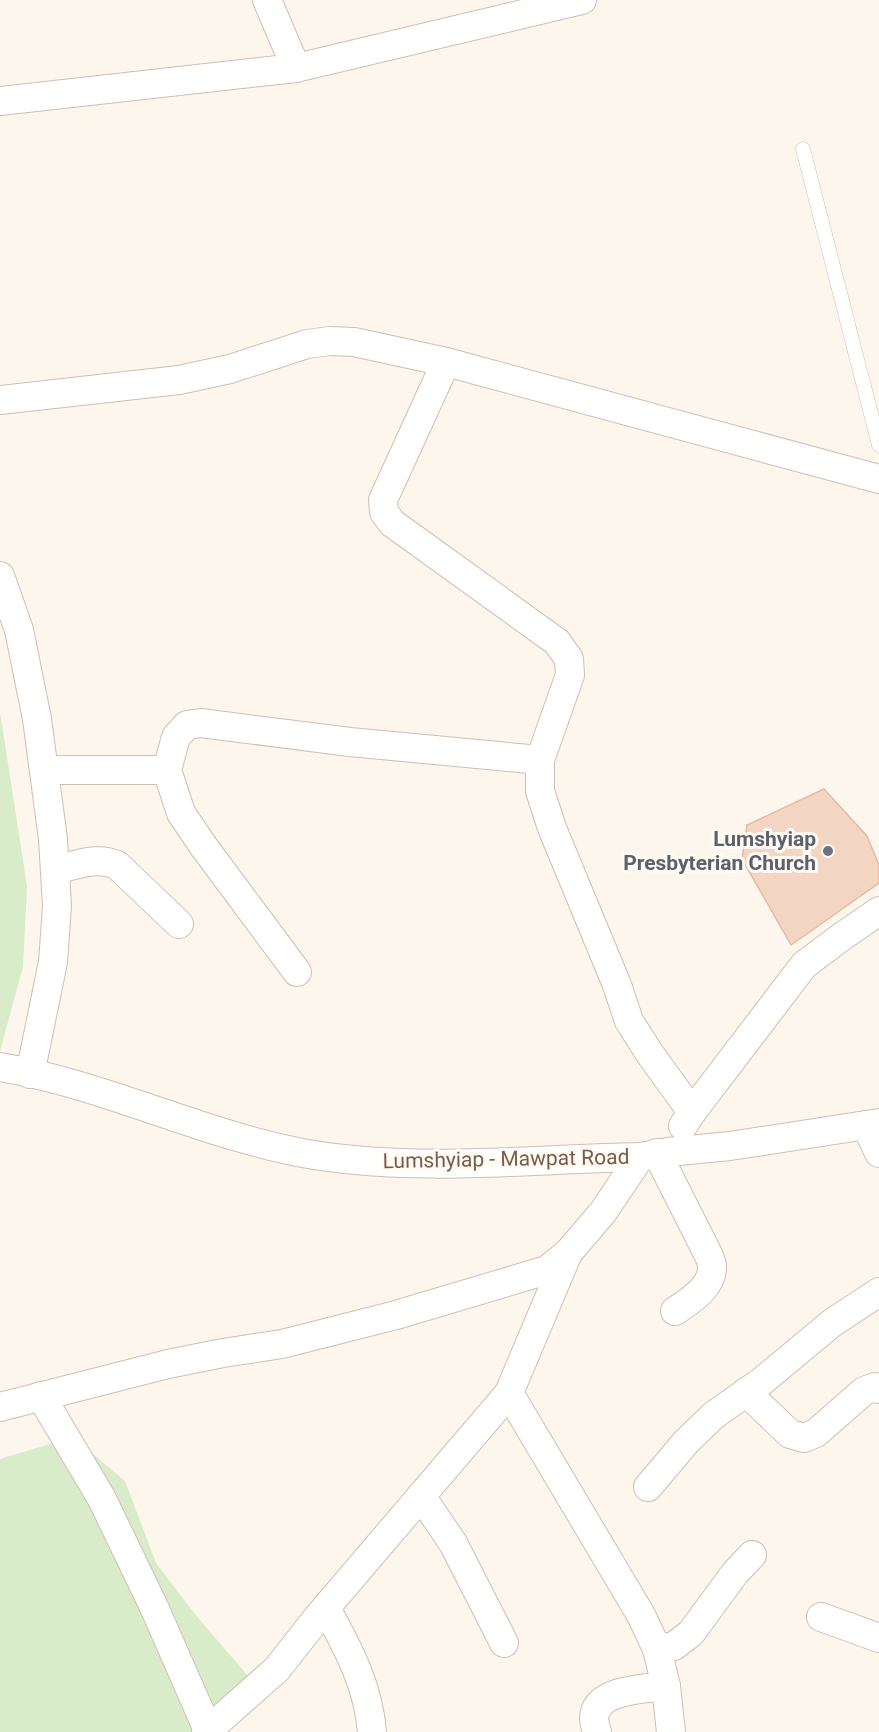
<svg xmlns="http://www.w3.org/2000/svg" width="879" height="1732" font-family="Roboto,sans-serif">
  <rect width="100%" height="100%" fill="#fdf6ec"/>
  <g fill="#d8ecc9">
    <path d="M0 712 27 886 23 967 0 1051Z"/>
    <path d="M73 1437 125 1481 156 1563 194 1613 267 1698 231 1724 205 1732H0V1459Z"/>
  </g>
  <path fill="#f3d5c3" stroke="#e6bba3" stroke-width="1.5" d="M824 789 867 836 879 865V883L791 945 742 859 747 825Z"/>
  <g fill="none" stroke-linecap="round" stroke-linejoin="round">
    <g stroke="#d1beb0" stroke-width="15">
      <path id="service" d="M803 149 879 445"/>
    </g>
    <g stroke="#d1beb0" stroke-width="30">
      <g id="minor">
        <path d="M267 0 296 68"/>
        <path d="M0 101 296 68 582 0"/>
        <path d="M446 362 383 500 384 512 392 523 557 642 569 659 570 675 540 760V791L552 828 617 985 629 1021 650 1054 692 1112"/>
        <path d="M0 400 179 380 230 369 307 344 330 341 354 342 446 362 879 479"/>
        <path d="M0 576 19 630 37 719 53 839 57 906 53 962 30 1074"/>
        <path d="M44 770H167"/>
        <path d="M55 870C76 865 97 856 117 865L179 924"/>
        <path d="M297 972 204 847 181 813 167 770 176 737 187 725 201 723 350 742 540 760"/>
        <path d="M0 1067C108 1085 206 1137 314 1155 422 1172 532 1159 640 1157L668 1152 730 1146 879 1123"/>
        <path d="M866 1125 879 1153"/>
        <path d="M683 1126 692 1112 804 965 840 938 879 911"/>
        <path d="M657 1153 707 1252C709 1256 712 1262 712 1266 713 1287 690 1301 675 1311"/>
        <path d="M746 1392 790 1434 804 1438 816 1433 864 1391 875 1387 879 1389"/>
        <path d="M509 1393 641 1615 657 1649 666 1686 671 1732"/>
        <path d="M41 1396 102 1499 154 1607 208 1730"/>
        <path d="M0 1407 168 1364 223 1353 282 1344 396 1315 547 1270 568 1253 603 1212 640 1157"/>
        <path d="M648 1487 686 1442 714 1415 761 1382 832 1323 879 1292"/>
        <path d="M421 1496 453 1543 504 1643"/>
        <path d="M326 1608C348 1649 368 1684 372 1732"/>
        <path d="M821 1617 879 1638"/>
        <path d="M657 1649 674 1646 691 1633 735 1573 752 1555"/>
        <path d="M206 1732 277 1669 317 1618 509 1393 568 1253"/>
        <path d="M597 1732C596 1728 594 1722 594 1718 595 1689 645 1689 666 1686"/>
      </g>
    </g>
    <use href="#service" stroke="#fff" stroke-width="14"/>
    <use href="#minor" stroke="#fff" stroke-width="28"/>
  </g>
  <circle fill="#6b7280" stroke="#fffaf3" stroke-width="2" cx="828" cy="851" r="6"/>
  <g text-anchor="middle" stroke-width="6" stroke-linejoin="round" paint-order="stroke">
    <g font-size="21" font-weight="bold" fill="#5b616d" stroke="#fffaf3" text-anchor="end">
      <text x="816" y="846">Lumshyiap<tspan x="816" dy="24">Presbyterian Church</tspan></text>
    </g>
    <g font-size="21" fill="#7a5c4d" stroke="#fffaf3">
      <text transform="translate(506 1159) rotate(-1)" y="7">Lumshyiap - Mawpat Road</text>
    </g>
  </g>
</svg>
